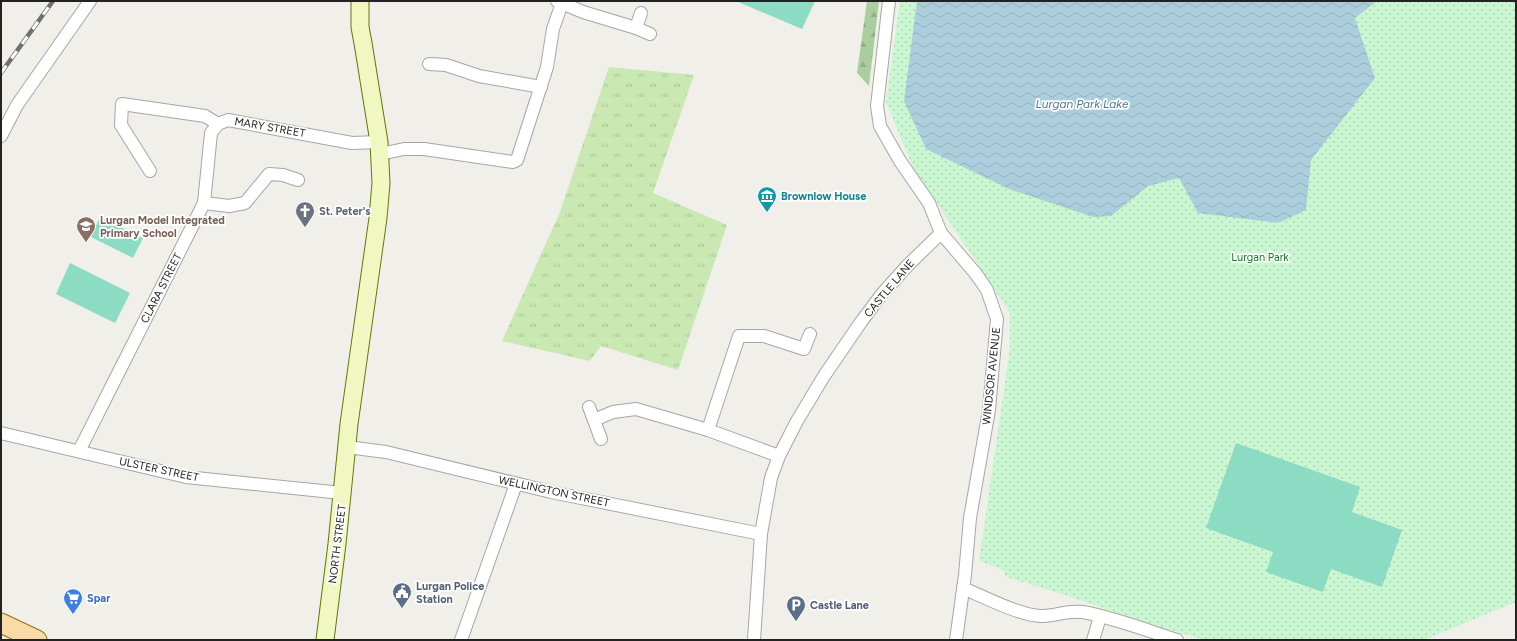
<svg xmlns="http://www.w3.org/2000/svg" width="1517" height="641" font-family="Figtree,sans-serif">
  <defs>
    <pattern id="grass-tufts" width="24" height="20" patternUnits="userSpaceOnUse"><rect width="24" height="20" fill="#c9e8b2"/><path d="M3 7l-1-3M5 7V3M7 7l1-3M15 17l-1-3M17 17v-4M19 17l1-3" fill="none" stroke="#acc799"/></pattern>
    <pattern id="forest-firs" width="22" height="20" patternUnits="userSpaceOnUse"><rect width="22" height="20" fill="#aacea0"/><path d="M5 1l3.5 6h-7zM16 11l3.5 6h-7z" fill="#92b18a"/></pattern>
    <pattern id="park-dots" width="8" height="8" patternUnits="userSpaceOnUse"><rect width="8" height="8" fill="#caf7d1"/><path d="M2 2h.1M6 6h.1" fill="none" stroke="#add3b3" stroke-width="1.8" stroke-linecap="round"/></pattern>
    <pattern id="water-waves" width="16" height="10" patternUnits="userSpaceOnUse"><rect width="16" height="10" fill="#accedc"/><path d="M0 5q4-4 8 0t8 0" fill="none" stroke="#94b1bc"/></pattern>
  </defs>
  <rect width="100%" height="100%" fill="#f1efe9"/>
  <path fill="url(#grass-tufts)" d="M609 67 694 75 653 193 727 225 678 370 601 346 590 361 502 341 560 212Z"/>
  <path fill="url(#forest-firs)" d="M867 1H879L869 86 857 73Z"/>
  <path fill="url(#park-dots)" d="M900 1H1516V602L1424 640H1206L1141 622 1074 598 1006 577 1003 570 979 561 1010 347V313L913 167 886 102Z"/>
  <g fill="#8cdbc3">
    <path d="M736 1H815L802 29Z"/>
    <path d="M100 217 143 238 133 258 91 237Z"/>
    <path d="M70 263 130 293 115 323 56 294Z"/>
    <path d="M1236 443 1360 487 1352 512 1402 530 1382 587 1331 569 1323 592 1266 572 1273 552 1206 528Z"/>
  </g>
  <path fill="url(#water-waves)" d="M917 1H1377L1355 18 1375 78 1311 160 1306 210 1278 223 1198 213 1179 178 1148 186 1111 216 1093 217 1009 189 926 149 904 101Z"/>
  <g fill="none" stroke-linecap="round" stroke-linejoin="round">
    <g stroke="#a6a6a6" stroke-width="14">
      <g id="minor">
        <path d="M557 1 583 12 636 28 650 34"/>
        <path d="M889 1 877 106 880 126 900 161 929 203 941 233 976 274 987 290 997 319 989 410 970 518 965 575 956 640"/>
        <path d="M636 28 641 13"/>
        <path d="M429 64 446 65 479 76 541 87"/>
        <path d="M1 136 17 105 90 1"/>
        <path d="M380 154 404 149H424L513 162 517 160 547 67 553 29 562 3"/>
        <path d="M150 171 121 125 122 104 205 116 218 124"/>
        <path d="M204 203 229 206 245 203 269 174 283 175 298 180"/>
        <path d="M589 407 601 439"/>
        <path d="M594 420 613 412 636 409 708 430 779 456"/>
        <path d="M708 430 739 336H764L804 349 810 334"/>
        <path d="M1 433 186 477 342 493"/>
        <path d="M347 447 386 452 551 492 761 534"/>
        <path d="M79 451 204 203 211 133 218 124 228 120 352 143 379 142"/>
        <path d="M963 588C982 596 1021 616 1041 616 1056 616 1067 610 1083 612 1115 618 1146 630 1177 640"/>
        <path d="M461 640 516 484"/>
        <path d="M754 640 761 534 771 478 779 456 797 421 824 376 861 322 882 294 907 266 941 233"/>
        <path d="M1093 640 1100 617"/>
      </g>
    </g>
    <g stroke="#63760b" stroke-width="19">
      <path id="secondary" d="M325 640 337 544 349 424 378 218 381 183 379 142 363 43 360 27V1"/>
    </g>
    <g stroke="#977308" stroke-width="21">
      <path id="primary" d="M1 623 37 640"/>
    </g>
    <use href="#minor" stroke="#fff" stroke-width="12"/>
    <use href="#secondary" stroke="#f0f7c1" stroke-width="17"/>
    <use href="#primary" stroke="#f8dba8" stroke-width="19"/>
    <g stroke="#707070" stroke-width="4.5">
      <path id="rail" d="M1 73 53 1"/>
    </g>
    <use href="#rail" stroke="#fff" stroke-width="3" stroke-dasharray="9" stroke-linecap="butt"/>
  </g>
  <defs>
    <g id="museum-pin" transform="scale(1)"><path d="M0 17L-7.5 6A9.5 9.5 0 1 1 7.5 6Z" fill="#0f9aa8" stroke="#fff"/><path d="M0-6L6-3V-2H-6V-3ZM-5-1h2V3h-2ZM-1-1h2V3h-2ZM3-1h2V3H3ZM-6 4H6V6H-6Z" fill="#fff"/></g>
    <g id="church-pin" transform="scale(1)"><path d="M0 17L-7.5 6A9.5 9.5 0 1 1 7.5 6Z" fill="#6b7280" stroke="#fff"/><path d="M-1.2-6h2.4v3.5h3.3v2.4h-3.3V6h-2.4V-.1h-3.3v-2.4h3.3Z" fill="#fff"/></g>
    <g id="school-pin" transform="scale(1)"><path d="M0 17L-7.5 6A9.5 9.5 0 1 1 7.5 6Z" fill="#8d6e63" stroke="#fff"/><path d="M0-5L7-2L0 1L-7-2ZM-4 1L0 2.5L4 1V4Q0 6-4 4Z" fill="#fff"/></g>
    <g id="civic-pin" transform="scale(1)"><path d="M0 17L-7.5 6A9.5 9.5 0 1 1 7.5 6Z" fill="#5c6f8a" stroke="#fff"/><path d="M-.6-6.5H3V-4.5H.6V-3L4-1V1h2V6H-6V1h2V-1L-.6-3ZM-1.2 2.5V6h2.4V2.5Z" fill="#fff"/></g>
    <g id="supermarket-pin" transform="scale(1)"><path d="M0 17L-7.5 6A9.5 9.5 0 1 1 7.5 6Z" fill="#3f7fe0" stroke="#fff"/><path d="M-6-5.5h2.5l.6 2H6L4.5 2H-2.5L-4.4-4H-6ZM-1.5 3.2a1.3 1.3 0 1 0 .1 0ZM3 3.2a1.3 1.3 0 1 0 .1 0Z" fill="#fff"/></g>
    <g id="parking-pin" transform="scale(1)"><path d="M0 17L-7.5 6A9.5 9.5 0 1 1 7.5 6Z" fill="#5c6f8a" stroke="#fff"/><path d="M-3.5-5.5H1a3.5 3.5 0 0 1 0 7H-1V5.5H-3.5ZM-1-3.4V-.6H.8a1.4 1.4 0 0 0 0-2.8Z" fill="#fff"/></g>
  </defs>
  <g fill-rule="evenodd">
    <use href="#museum-pin" x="767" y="196"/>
    <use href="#church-pin" x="305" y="211"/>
    <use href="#school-pin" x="86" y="226"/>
    <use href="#civic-pin" x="402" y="592"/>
    <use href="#supermarket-pin" x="73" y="598"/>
    <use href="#parking-pin" x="796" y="605"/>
  </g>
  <g text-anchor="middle" stroke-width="3.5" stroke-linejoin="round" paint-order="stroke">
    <g font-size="11" fill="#222" stroke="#fff">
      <text transform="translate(270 127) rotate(10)" y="4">MARY STREET</text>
      <text transform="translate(161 288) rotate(-63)" y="4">CLARA STREET</text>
      <text transform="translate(889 288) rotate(-50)" y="4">CASTLE LANE</text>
      <text transform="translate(991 376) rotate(-84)" y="4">WINDSOR AVENUE</text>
      <text transform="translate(159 469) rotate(12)" y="4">ULSTER STREET</text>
      <text transform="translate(554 491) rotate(12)" y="4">WELLINGTON STREET</text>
      <text transform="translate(337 544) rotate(-83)" y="4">NORTH STREET</text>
    </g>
    <g font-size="11" font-weight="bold" fill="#0d838f" stroke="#fff" text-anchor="start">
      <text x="781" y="200">Brownlow House</text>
    </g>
    <g font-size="11" font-weight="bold" fill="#5b616d" stroke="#fff" text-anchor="start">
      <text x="319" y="215">St. Peter's</text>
    </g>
    <g font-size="11" font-weight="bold" fill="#785e54" stroke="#fff" text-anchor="start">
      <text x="100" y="224">Lurgan Model Integrated<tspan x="100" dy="13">Primary School</tspan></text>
    </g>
    <g font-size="11" fill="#127d23" stroke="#fff">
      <text x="1260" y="261">Lurgan Park</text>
    </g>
    <g font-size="11" font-weight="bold" fill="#4e5e75" stroke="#fff" text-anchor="start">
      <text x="416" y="590">Lurgan Police<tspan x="416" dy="13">Station</tspan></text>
      <text x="810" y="609">Castle Lane</text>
    </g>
    <g font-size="11" font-weight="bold" fill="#366cbe" stroke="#fff" text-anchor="start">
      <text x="87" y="602">Spar</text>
    </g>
    <g font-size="12" font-style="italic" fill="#4f74a6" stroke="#fff">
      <text x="1082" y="108">Lurgan Park Lake</text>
    </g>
  </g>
  <rect width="1517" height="641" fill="none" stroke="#222222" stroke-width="4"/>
</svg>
